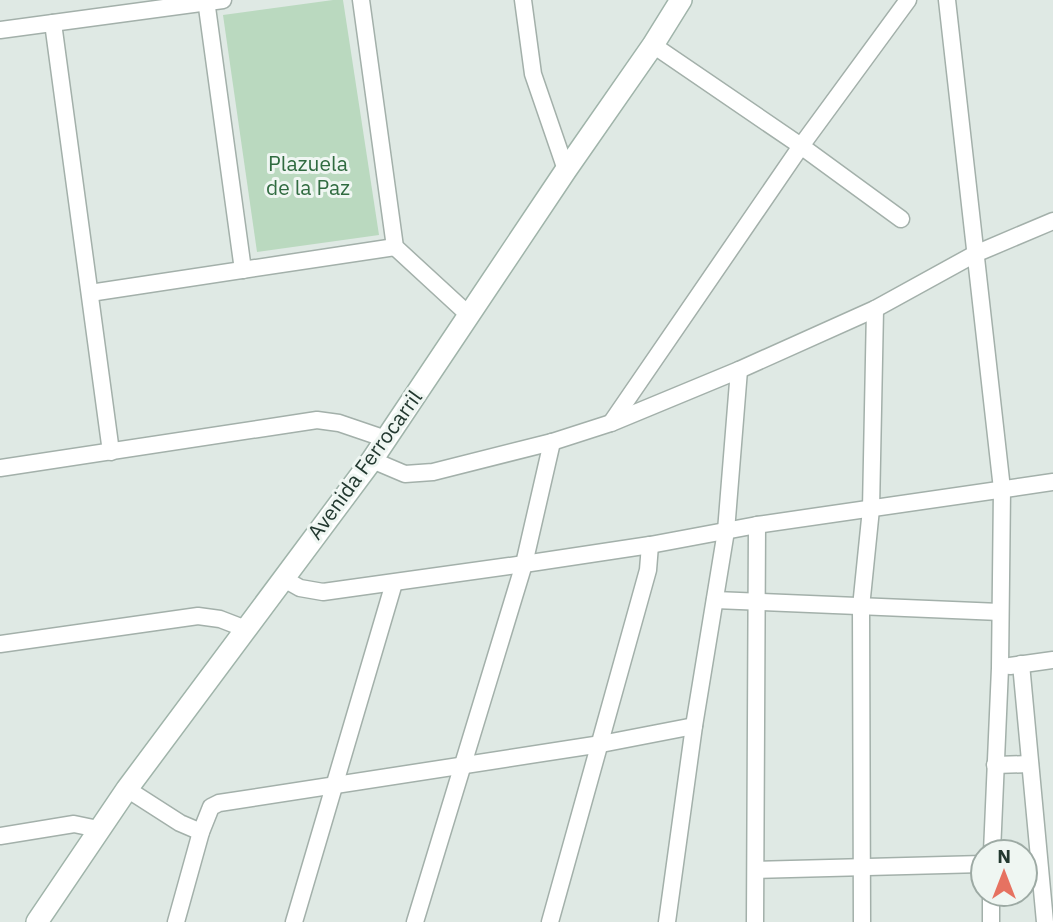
<svg xmlns="http://www.w3.org/2000/svg" width="1053" height="922" font-family="'IBM Plex Sans',sans-serif">
  <rect width="100%" height="100%" fill="#dfe9e4"/>
  <path fill="#bad9bf" d="M333 0H343L379 235 257 252 223 15Z"/>
  <g fill="none" stroke-linecap="round" stroke-linejoin="round">
    <g stroke="#a3b0aa" stroke-width="19">
      <g id="minor">
        <path d="M206 0 243 270"/>
        <path d="M361 0 395 247 470 316"/>
        <path d="M523 0 533 74 566 170"/>
        <path d="M947 0 1002 489 1000 668 992 852"/>
        <path d="M53 23 111 452"/>
        <path d="M0 30 223 0"/>
        <path d="M653 45 801 146 901 219"/>
        <path d="M90 293 395 247"/>
        <path d="M611 423 801 146 908 0"/>
        <path d="M372 460 405 474 433 472 552 442 611 423 739 370 875 309 975 254 1053 221"/>
        <path d="M0 468 317 420 339 423 386 439"/>
        <path d="M284 579 300 588 323 592 524 564 650 545 757 525 1053 482"/>
        <path d="M715 600 1000 612"/>
        <path d="M0 644 198 616 220 619 246 629"/>
        <path d="M1021 664 1045 922"/>
        <path d="M1010 666 1053 660"/>
        <path d="M995 765 1030 764"/>
        <path d="M127 789 180 823 201 832"/>
        <path d="M0 836 74 824 98 829"/>
        <path d="M756 870 983 864"/>
        <path d="M176 922 201 832 211 807 219 803 601 744 694 726"/>
        <path d="M294 922 394 583"/>
        <path d="M415 922 524 564 552 442"/>
        <path d="M550 922 648 570 650 545"/>
        <path d="M667 922 694 726 726 531 739 370"/>
        <path d="M755 922 757 525"/>
        <path d="M862 922 861 607 871 509 875 309"/>
        <path d="M991 922V894"/>
      </g>
    </g>
    <g stroke="#a0b4aa" stroke-width="24">
      <path id="secondary" d="M37 922 127 789 372 460 566 170 653 45 681 0"/>
    </g>
    <use href="#minor" stroke="#fff" stroke-width="16"/>
    <use href="#secondary" stroke="#fff" stroke-width="21"/>
  </g>
  <g text-anchor="middle" stroke-width="6" stroke-linejoin="round" paint-order="stroke">
    <g font-size="21" fill="#306b40" stroke="#eff6f2">
      <text x="308" y="171">Plazuela<tspan x="308" dy="24">de la Paz</tspan></text>
    </g>
    <g font-size="21" fill="#22382f" stroke="#eff6f2">
      <text transform="translate(365 465) rotate(-54)" y="7">Avenida Ferrocarril</text>
    </g>
  </g>
  <g transform="translate(1004 873)"><circle r="33" fill="#eff6f2" stroke="#9daaa4" stroke-width="2"/>
  <path d="M0-5L12 26L0 18L-12 26Z" fill="#e67261"/>
  <text y="-10" font-size="19" font-weight="bold" text-anchor="middle" fill="#22382f">N</text>
  </g>
</svg>
